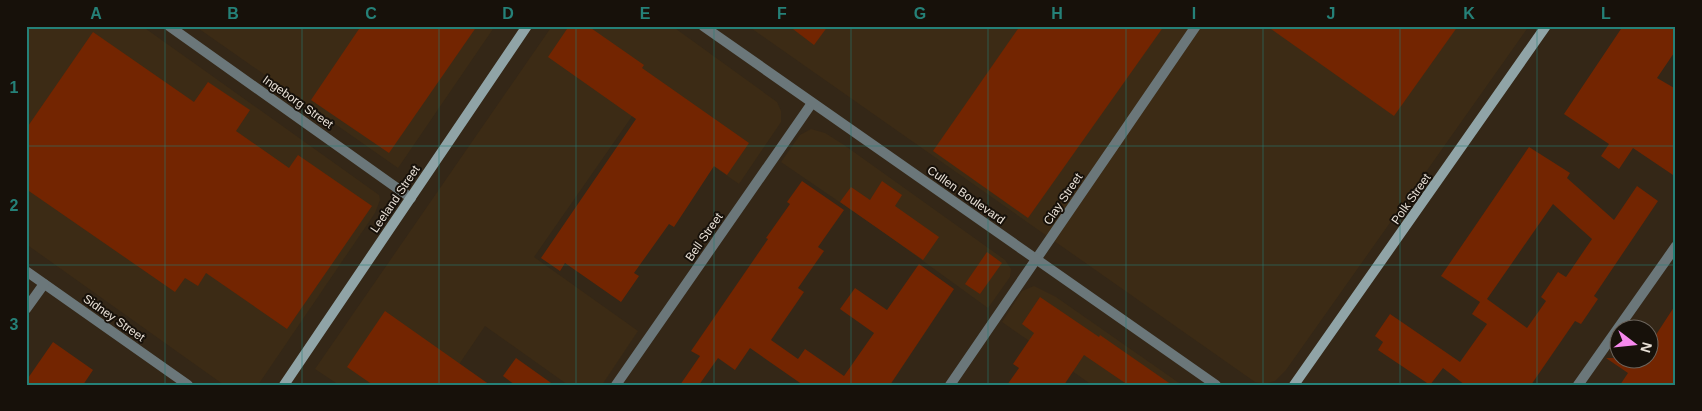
<svg xmlns="http://www.w3.org/2000/svg" width="1702" height="411" font-family="Arial,sans-serif">
  <rect width="100%" height="100%" fill="#342717"/>
  <g fill="#3c2b15">
    <path d="M26 26H142L379 195 380 200 375 213 258 385H224L26 244Z"/>
    <path d="M195 26H495L398 168Z"/>
    <path d="M552 26H672L777 102 781 111V122L739 184 635 112 534 257 638 331 602 385H568L485 326 445 385H339L315 369Z"/>
    <path d="M748 26H1529L1286 370 1275 381 1265 384 1255 382Z"/>
    <path d="M811 129 825 133 844 145 1005 260 1011 269 1010 277 988 308 879 229 781 162 800 135Z"/>
    <path d="M1034 286 1056 297 1182 385H1092L1002 322 1022 291Z"/>
  </g>
  <g fill="#732501" fill-rule="evenodd">
    <path d="M361 26H477L389 153 311 100Z"/>
    <path d="M569 26H588L644 65 642 68 749 143 727 175 714 166 674 227 669 224 634 273 639 276 621 302 565 263 560 271 541 258 636 119 548 57Z"/>
    <path d="M789 26H828L814 45Z"/>
    <path d="M1020 26H1164L1028 218 933 151Z"/>
    <path d="M1267 26H1458L1394 116Z"/>
    <path d="M1623 26H1676V50L1657 78 1676 89V177L1633 148 1619 169 1601 156 1609 144 1564 114Z"/>
    <path d="M93 32 194 102 208 82 250 110 236 131 289 168 298 155 372 206 287 329 206 273 198 286 185 278 175 292 26 189V129Z"/>
    <path d="M1529 147 1570 173 1567 178 1614 220 1637 186 1658 201 1594 296 1598 299 1581 324 1575 321 1531 385H1465L1443 368 1430 385 1378 350 1383 342 1375 336 1390 314 1460 362 1487 324 1472 314 1480 302 1441 276ZM1553 204 1592 239 1566 277 1558 272 1541 297 1546 301 1527 328 1487 299Z"/>
    <path d="M802 181 844 210 818 247 824 251 798 288 804 292 771 340 798 359 805 349 844 376 874 333 840 309 855 288 887 310 919 264 954 289 890 385H803L750 348 735 370 718 358 699 385H680L700 356 691 351 768 239 766 238 790 204 787 202Z"/>
    <path d="M882 181 902 195 895 206 939 237 923 260 840 202 851 187 870 200Z"/>
    <path d="M987 252 1002 263 980 294 965 284Z"/>
    <path d="M1040 297 1099 337 1100 335 1172 385H1128L1084 355 1064 385H1007L1019 368 1013 364 1034 333 1022 324Z"/>
    <path d="M1676 304V385H1620L1628 373 1606 358H1650V344Z"/>
    <path d="M385 311 490 385H373L347 367Z"/>
    <path d="M53 342 93 370 83 385H26V381Z"/>
    <path d="M516 358 554 385H515L503 376Z"/>
  </g>
  <g fill="none" stroke-linecap="round" stroke-linejoin="round">
    <g stroke="#6b777a" stroke-width="10">
      <path d="M169 26 411 198"/>
      <path d="M26 271 188 385"/>
      <path d="M26 309 44 284"/>
      <path d="M616 385 812 103"/>
      <path d="M950 385 1196 26"/>
      <path d="M1578 385 1676 246"/>
    </g>
    <path stroke="#6b777a" stroke-width="10" d="M703 26 1216 385"/>
    <g stroke="#90a4a7" stroke-width="10">
      <path d="M284 385 527 26"/>
      <path d="M1294 385 1546 26"/>
    </g>
  </g>
  <path fill="none" stroke="#258178" stroke-width="1" stroke-opacity="0.55" d="M165 26V385M302 26V385M439 26V385M576 26V385M714 26V385M851 26V385M988 26V385M1126 26V385M1263 26V385M1400 26V385M1537 26V385M26 146H1676M26 265H1676"/>
  <g text-anchor="middle" stroke-width="4" stroke-linejoin="round" paint-order="stroke">
    <g font-size="12" fill="#e9e1d7" stroke="#17110a">
      <text transform="translate(298 102) rotate(35)" y="4">Ingeborg Street</text>
      <text transform="translate(966 195) rotate(35)" y="4">Cullen Boulevard</text>
      <text transform="translate(395 199) rotate(-56)" y="4">Leeland Street</text>
      <text transform="translate(1063 199) rotate(-56)" y="4">Clay Street</text>
      <text transform="translate(1411 199) rotate(-55)" y="4">Polk Street</text>
      <text transform="translate(704 237) rotate(-55)" y="4">Bell Street</text>
      <text transform="translate(114 318) rotate(35)" y="4">Sidney Street</text>
    </g>
  </g>
  <rect width="1702" height="411" fill="none" stroke="#17110a" stroke-width="55"/>
  <g transform="translate(1634 344) rotate(106)"><circle r="24" fill="#17110a" stroke="#6b645c"/>
  <path d="M0-4L9 19L0 12L-9 19Z" fill="#f689ed"/>
  <text y="-8" font-size="14" font-weight="bold" text-anchor="middle" fill="#e9e1d7">N</text>
  </g>
  <rect x="28" y="28" width="1646" height="356" fill="none" stroke="#258178" stroke-width="2"/>
  <g font-size="16" text-anchor="middle" font-weight="bold" fill="#258178">
    <text x="96" y="19">A</text>
    <text x="233" y="19">B</text>
    <text x="371" y="19">C</text>
    <text x="508" y="19">D</text>
    <text x="645" y="19">E</text>
    <text x="782" y="19">F</text>
    <text x="920" y="19">G</text>
    <text x="1057" y="19">H</text>
    <text x="1194" y="19">I</text>
    <text x="1331" y="19">J</text>
    <text x="1469" y="19">K</text>
    <text x="1606" y="19">L</text>
    <text x="14" y="93">1</text>
    <text x="14" y="211">2</text>
    <text x="14" y="330">3</text>
  </g>
</svg>
